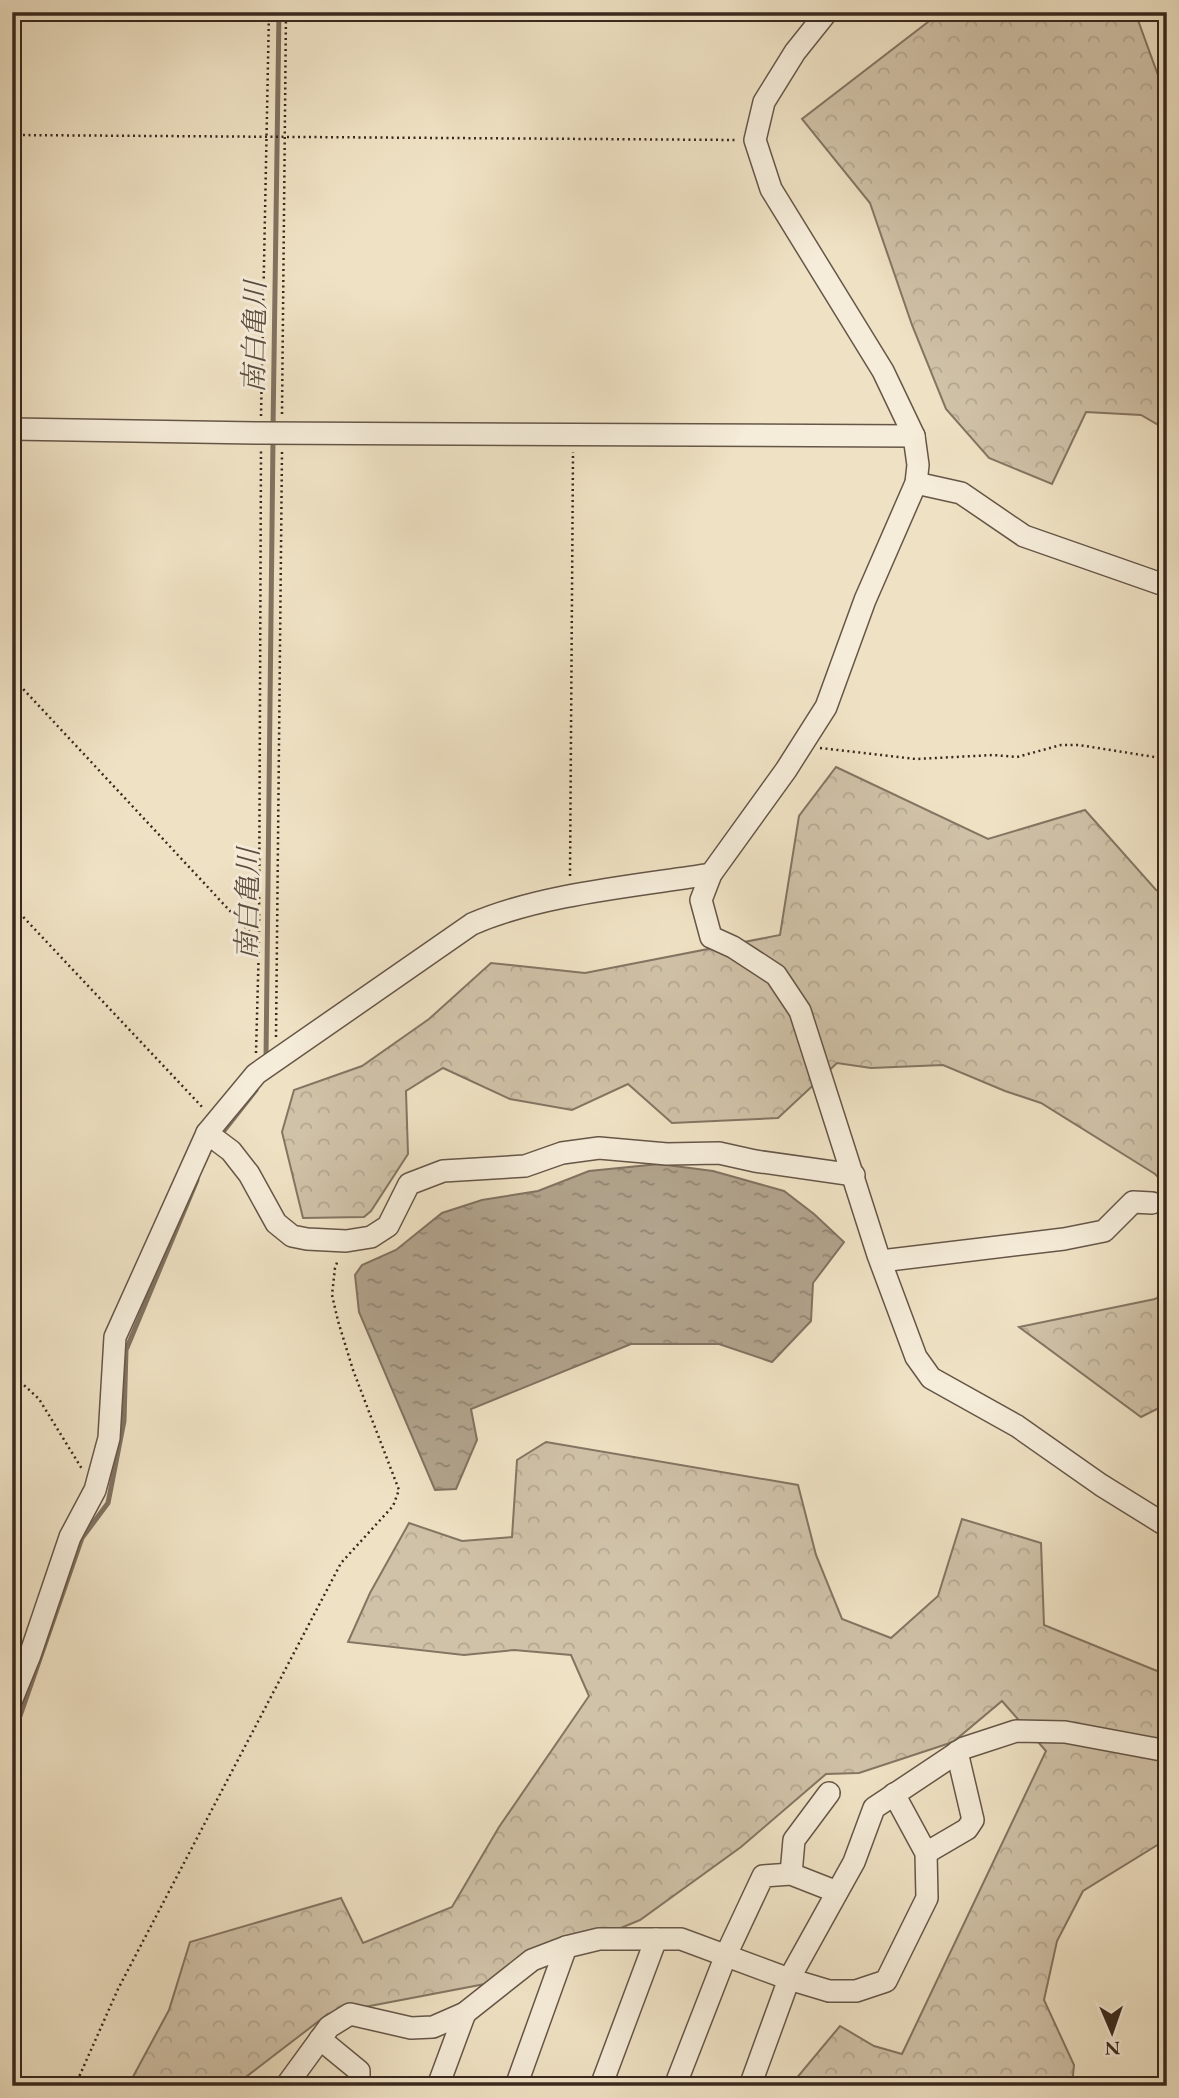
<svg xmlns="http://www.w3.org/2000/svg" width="1179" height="2098" font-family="'EB Garamond','Noto Serif JP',serif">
  <defs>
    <pattern id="forest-crowns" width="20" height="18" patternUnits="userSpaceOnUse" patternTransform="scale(1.75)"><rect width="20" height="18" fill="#d0c2a8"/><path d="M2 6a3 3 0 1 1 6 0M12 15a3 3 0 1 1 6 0" fill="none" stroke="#b3a790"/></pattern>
    <pattern id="water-ripples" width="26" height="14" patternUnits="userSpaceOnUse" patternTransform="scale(1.75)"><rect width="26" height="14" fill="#b1a38c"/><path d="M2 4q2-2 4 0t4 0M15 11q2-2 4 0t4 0" fill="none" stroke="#918572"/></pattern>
  </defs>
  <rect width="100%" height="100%" fill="#efe2c4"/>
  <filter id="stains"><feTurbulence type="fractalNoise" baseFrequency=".00286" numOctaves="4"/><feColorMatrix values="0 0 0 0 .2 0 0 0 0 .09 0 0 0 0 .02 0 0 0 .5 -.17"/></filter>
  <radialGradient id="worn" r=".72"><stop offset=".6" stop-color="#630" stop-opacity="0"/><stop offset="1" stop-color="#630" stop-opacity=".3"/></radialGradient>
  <g fill="url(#forest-crowns)" stroke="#847563" stroke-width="2">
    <path d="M941 12H1135L1167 100V430L1141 415 1086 412 1052 484 989 458 946 409 912 325 870 203 802 119Z"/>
    <path d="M836 767 988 839 1085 810 1156 890 1167 894V1186L1155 1174 1041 1103 1005 1091 943 1065 871 1068 837 1063 778 1118 672 1123 628 1084 572 1110 510 1099 443 1068 406 1091 408 1154 371 1211 364 1217 303 1218 282 1132 294 1090 362 1066 429 1019 491 963 585 973 780 935 799 816Z"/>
    <path d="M1167 1291V1404L1141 1417 1019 1327 1155 1299Z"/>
    <path d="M546 1442 798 1485 816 1555 842 1619 891 1638 938 1596 962 1519 1041 1543 1044 1625 1167 1675V1839L1083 1891 1057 1941 1044 2000 1074 2065 1072 2086H790L840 2026 874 2046 902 2054 1046 1751 1002 1701 953 1742 859 1773 826 1774 741 1847 640 1920 485 1984 328 2014 234 2086H128L169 2010 190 1942 341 1898 363 1943 452 1907 499 1827 589 1696 571 1655 514 1650 464 1655 348 1642 370 1593 409 1523 462 1541 512 1537 517 1460Z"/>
  </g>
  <path fill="url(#water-ripples)" stroke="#817260" stroke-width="2" d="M659 1164 713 1171 784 1191 814 1214 844 1242 813 1283 811 1321 772 1362 719 1344H631L471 1409 477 1440 456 1489 435 1490 359 1312 355 1275 362 1265 396 1250 442 1213 482 1200 538 1191 589 1171Z"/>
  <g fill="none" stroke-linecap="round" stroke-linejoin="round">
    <g stroke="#817260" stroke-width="5">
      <path d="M273 429 279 12"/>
      <path d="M266 1059 273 439"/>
      <path d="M219 1137 256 1090"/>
      <path d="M12 1739 82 1538 108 1503 124 1421 126 1350 197 1180"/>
    </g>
    <g stroke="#665648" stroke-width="24">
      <g id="minor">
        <path d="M827 12 795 52 764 102 755 140 771 189 883 371 914 436 918 465 916 483 865 600 826 707 786 770 711 874 701 900 711 937 733 947 776 975 800 1011 878 1255 916 1357 931 1378 1017 1426 1101 1485 1167 1526"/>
        <path d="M12 429 261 433 914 436"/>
        <path d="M916 483 961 493 1024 536 1167 586"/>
        <path d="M207 1133 231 1151 249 1174 276 1223 292 1236 307 1239 346 1241 371 1237 388 1226 409 1184 443 1171 525 1166 562 1153 599 1148 667 1154 719 1153 755 1161 854 1175"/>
        <path d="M881 1261 1064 1239 1104 1231 1133 1202 1152 1203"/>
        <path d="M12 1699 30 1655 70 1537 95 1490 109 1438 115 1337 207 1133 256 1074 472 924C541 894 635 886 711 874"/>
        <path d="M926 1853 967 1829 973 1820 957 1752"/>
        <path d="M791 1874 794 1840 829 1793"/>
        <path d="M320 2039 359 2071V2086"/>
        <path d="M286 2086 329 2027 350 2014 411 2028 433 2027 465 2013 532 1960 566 1947 599 1939H681L789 1979 829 1991H856L886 1981 927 1898 926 1853 894 1794"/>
        <path d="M438 2086 465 2013"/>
        <path d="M516 2086 566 1947"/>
        <path d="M601 2086 656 1939"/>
        <path d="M675 2086 726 1955 763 1876 791 1874 837 1892"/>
        <path d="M750 2086 789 1979 854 1862 874 1808 964 1748 1016 1731 1065 1732 1167 1751"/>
      </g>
    </g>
    <g stroke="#39281e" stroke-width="2.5" stroke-dasharray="2 3.5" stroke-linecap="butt">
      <path d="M12 135 737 140"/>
      <path d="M282 414 286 12"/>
      <path d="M261 416 269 12"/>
      <path d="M12 677 258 941"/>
      <path d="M820 748 916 759 993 755 1017 757 1061 745H1079L1167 759"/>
      <path d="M570 876 573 452"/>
      <path d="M12 905 204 1109"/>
      <path d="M276 1037 282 452"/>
      <path d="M256 1053 259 942 261 450"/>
      <path d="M12 1374 39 1399 82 1469"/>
      <path d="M75 2086 118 1989 341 1563 393 1506 399 1490 353 1370 338 1321 332 1295 335 1268 338 1260"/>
    </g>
    <use href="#minor" stroke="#f5ecd9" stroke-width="21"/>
  </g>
  <g text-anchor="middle" stroke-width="6" stroke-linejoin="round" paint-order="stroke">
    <g font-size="28" font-style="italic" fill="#5d4d3f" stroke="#f5ecd9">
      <text transform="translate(254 337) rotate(-89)" y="10">南白亀川</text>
      <text transform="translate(247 904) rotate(-89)" y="10">南白亀川</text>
    </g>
  </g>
  <rect width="1179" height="2098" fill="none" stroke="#efe2c4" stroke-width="42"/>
  <rect x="14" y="14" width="1151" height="2070" fill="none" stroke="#39281e" stroke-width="3.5"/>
  <rect x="21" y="21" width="1137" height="2056" fill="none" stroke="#39281e" stroke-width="2"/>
  <g transform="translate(1112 2032) rotate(178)" stroke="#f5ecd9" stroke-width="5" paint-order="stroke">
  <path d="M0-5L12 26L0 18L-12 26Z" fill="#39281e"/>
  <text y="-10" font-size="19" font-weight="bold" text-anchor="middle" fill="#39281e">N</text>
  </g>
  <rect width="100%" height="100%" filter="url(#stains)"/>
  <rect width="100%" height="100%" fill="url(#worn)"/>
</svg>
